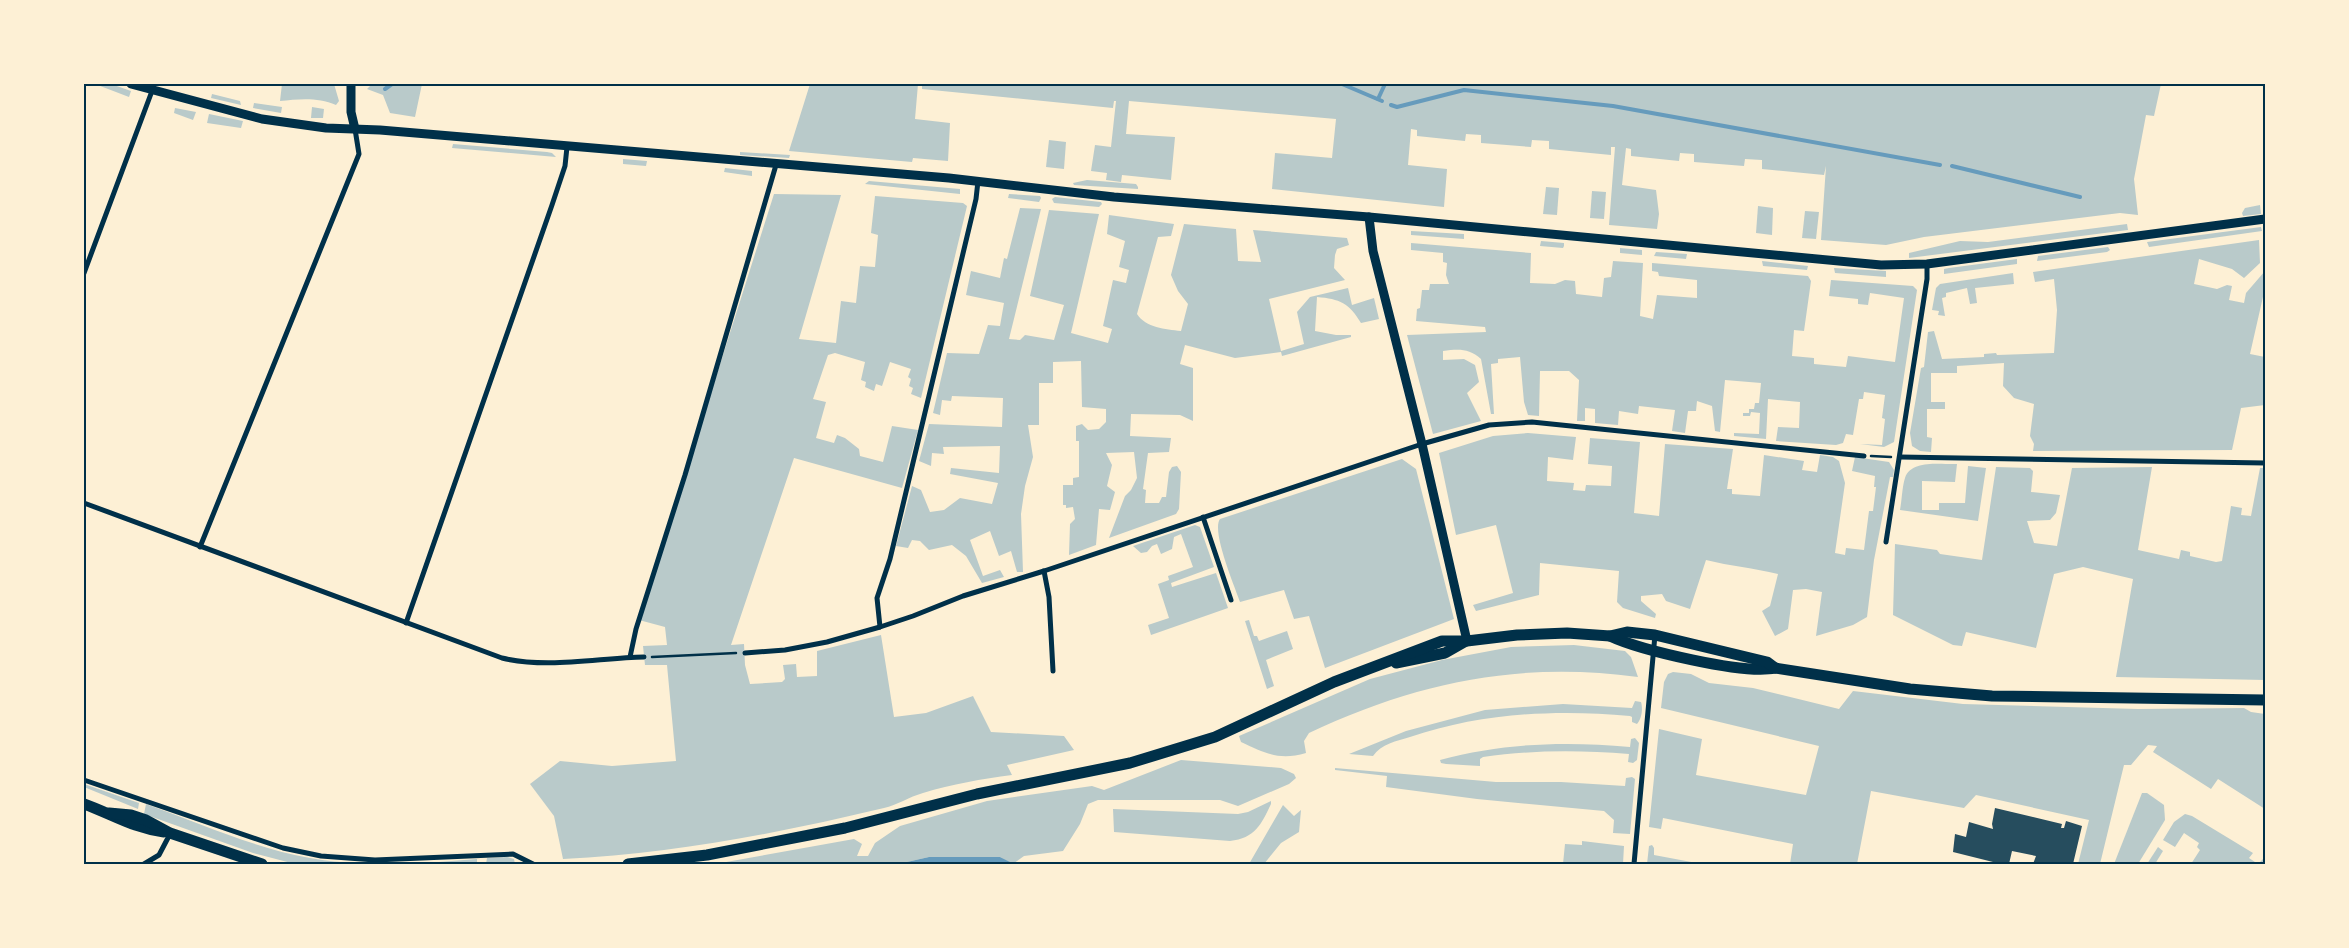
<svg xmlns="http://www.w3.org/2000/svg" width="2349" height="948" font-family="Signika,sans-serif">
  <rect width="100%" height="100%" fill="#fdf0d5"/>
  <g fill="#b9caca">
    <path d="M95 84H111L131 91 129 97Z"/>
    <path d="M282 84H334L339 101 336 105C318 97 299 99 280 101Z"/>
    <path d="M372 84H422L415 117 390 113 383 95 367 89Z"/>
    <path d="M810 84H918L915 119 950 123 948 161 913 158 912 162 789 151Z"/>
    <path d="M922 84H2161L2154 116 2146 115 2134 179 2138 215 2120 213 1924 237 1886 245 1821 240 1826 166 1824 175 1762 169V160L1745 159 1744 166 1694 162V154L1680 153 1679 161 1631 156V149L1626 148 1622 185 1656 190 1659 214 1657 229 1609 225 1615 147H1611V155L1549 149V141L1532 140 1531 147 1481 143V135L1466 134 1465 141 1417 136V130L1411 129 1408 165 1447 169 1444 207 1272 189 1275 153 1332 158 1336 119 1129 101 1126 134 1175 137 1171 180 1122 175 1121 182 1106 180 1107 173 1091 171 1095 145 1111 147 1116 101H1114L1113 108 922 89Z"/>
    <path d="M212 94 240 101 241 105 211 98Z"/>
    <path d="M254 103 282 107 281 113 253 108Z"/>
    <path d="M312 107 324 109 323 118H311Z"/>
    <path d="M175 108 196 112 193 120 174 113Z"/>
    <path d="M209 114 243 121 241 128 207 123Z"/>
    <path d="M1049 140 1066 142 1064 169 1046 167Z"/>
    <path d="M453 144 547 152 552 153 556 157 452 148Z"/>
    <path d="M740 152 790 155 789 158 740 155Z"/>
    <path d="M623 159 647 161 646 166 623 164Z"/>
    <path d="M725 168 752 171V176L724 172Z"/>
    <path d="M1087 180 1136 184 1138 187V189L1074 185 1073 183Z"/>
    <path d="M869 181 960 189V194L865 184Z"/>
    <path d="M1546 187 1559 188 1557 215 1543 214Z"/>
    <path d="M1592 191 1606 192 1604 219 1590 218Z"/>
    <path d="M774 194 841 195 799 339 836 343 841 301 856 303 860 266 875 267 878 235 871 233 875 196 963 203 967 206 921 398 911 394 913 388 909 386 911 379 908 377 911 369 890 362 882 386 876 384 874 391 865 387 866 382 861 380 865 362 835 353 828 355 813 399 826 402 816 438 834 443 837 435 845 438 859 449 860 456 883 462 892 426 918 430 902 488 794 458 731 645 744 644 745 665 750 684 782 682 785 679 783 665 796 664 797 677 817 676V651L881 635 894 717 926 713 973 696 991 732 1064 736 1074 750 1007 765 1012 775C982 779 952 784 923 793 909 797 897 805 884 808 779 833 672 854 563 859L554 816 530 784 560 761 612 766 676 761 667 665H645L643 646 667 645 665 627 639 620Z"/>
    <path d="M1009 194 1040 196 1041 198 1039 202 1008 198Z"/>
    <path d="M1055 197 1101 202 1102 204 1099 207 1054 203 1052 199Z"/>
    <path d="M2260 205 2261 214 2243 216 2242 213 2245 208Z"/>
    <path d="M1758 206 1773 208 1772 235 1756 233Z"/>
    <path d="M1020 208 1041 209 1009 339 1020 340 1025 335 1054 340 1064 305 1030 296 1049 210 1099 214 1071 333 1108 343 1112 329 1103 326 1113 280 1126 283 1129 270 1119 267 1125 241 1107 234 1109 215 1174 224 1171 236 1158 237 1137 314C1146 328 1165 329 1181 331L1188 304 1178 291 1171 275 1184 224 1236 229 1238 261 1261 262 1253 230 1347 238 1349 245 1337 249 1335 255 1334 268 1345 280 1269 299 1281 351 1304 344 1297 312 1310 297 1348 288 1352 305 1374 298 1379 319 1361 323C1349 303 1340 299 1317 297L1315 331 1336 335H1351V337L1282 356 1281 352 1235 358 1185 345 1180 364 1193 368V421L1180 415 1131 414 1130 436 1171 438 1169 452 1148 453 1143 489 1146 490 1145 503H1159L1162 497H1166L1169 472 1172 467 1177 466 1181 472 1179 509 1176 514 1109 538 1125 496 1131 490 1137 478 1134 452 1106 453 1112 465 1107 486 1115 492 1110 510 1099 509 1096 545 1069 555 1070 524 1075 519 1073 507 1066 508V505H1063V485H1073V478L1079 477V441H1076V426L1082 424 1088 430 1099 429 1106 422V409L1082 407 1081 361 1053 362V383H1039V425H1028L1033 457 1025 486 1021 514 1023 572H1017L1011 551 999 556 990 531 970 540 983 576 1000 570 1004 577 982 583 966 556 952 545 929 550 920 541 912 540 908 548 896 546 912 486 921 490 930 512 944 510 960 498 992 504 998 483 950 474 951 468 999 473 1000 446 943 447 944 454 932 453 931 466 919 461 929 424 1002 427 1003 398 952 396 951 401 942 400 940 415 933 413 947 353 979 354 988 325 1000 326 1004 303 966 295 971 271 1000 278 1004 258 1007 259Z"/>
    <path d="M1805 211 1819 212 1816 239 1802 238Z"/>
    <path d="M2127 224 2128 230 1909 258V253L1960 241 1988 242Z"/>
    <path d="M2261 227 2262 231 2149 247 2147 242Z"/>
    <path d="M1411 231 1464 234V239L1411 235Z"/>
    <path d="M2259 240 2260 263 2244 278 2232 269 2199 259 2194 284 2217 289 2227 285 2232 286 2229 300 2244 303 2246 293 2265 271V288L2250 354 2265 357V405L2241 408 2232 450 2033 451 2034 444 2030 436 2034 404 2014 398 2003 386 2004 363 1957 366V373H1931V402H1945V409H1927V437L1932 438 1931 452 1920 451 1912 446 1910 433 1921 368 1924 367 1928 332 1934 331 1942 359 1984 357V354L1996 353 1997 355 2054 353 2057 310 2054 279 2035 282 2033 272Z"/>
    <path d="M1541 241 1564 243V246L1563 248 1540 246Z"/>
    <path d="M1411 243 1531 253 1530 283 1555 284 1565 280 1575 281 1576 294 1602 297 1604 278 1611 277 1613 261 1643 263 1640 316 1653 319 1657 295 1697 298V280L1659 276 1658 272 1652 271V263L1808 276 1811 281 1804 331 1794 330 1792 356 1814 358V364L1846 367 1848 356 1895 362 1904 298 1870 293 1868 305 1858 304V299L1829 296 1831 280 1913 286 1917 290 1894 442 1884 447 1860 444 1882 445 1885 419 1882 418 1885 395 1864 392 1863 399H1859L1853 435 1846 434 1843 443 1836 445 1776 441 1778 427 1799 428 1800 402 1768 399 1766 439 1734 436V433L1759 434 1760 413 1751 412 1750 416H1743V413H1749V409H1754L1755 403H1759L1761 383 1725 380 1720 432 1715 431 1712 406 1697 401 1696 411H1688L1685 433 1672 431 1675 410 1639 406 1638 414 1619 411 1618 425 1595 423V409L1585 408V421H1577L1579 380 1569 371H1540L1539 416 1528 415 1524 402 1520 357 1498 359V363L1491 364 1494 414H1491L1481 359C1469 348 1458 349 1443 351V360L1464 359 1475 365 1479 382 1467 393 1481 421 1433 434 1407 335 1486 332 1485 327 1416 321 1417 309 1420 308 1422 290H1429L1430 284H1449L1446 275 1447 263 1443 262V253L1411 250Z"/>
    <path d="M2108 247 2110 250 2107 252 2037 261 2038 256Z"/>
    <path d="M1620 248 1642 250V255L1620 253Z"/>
    <path d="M1656 252 1687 254 1686 259 1654 256Z"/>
    <path d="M2017 259V264L1944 274V269L1949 268Z"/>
    <path d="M1762 261 1808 266 1807 270 1763 266Z"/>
    <path d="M1834 268 1886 271V277L1835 273Z"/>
    <path d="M2013 273 2014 284 1975 288 1977 303 1970 304 1967 288 1946 293V297L1942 298 1945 316 1938 315 1939 311 1932 310 1936 288 1940 284Z"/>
    <path d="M1528 433 1576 437 1573 460 1548 457 1547 481 1574 483 1573 490 1585 491 1586 485 1611 486 1612 466 1588 464 1590 438 1640 442 1634 513 1659 516 1665 444 1733 449 1727 489H1732V494L1760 496 1764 455 1804 461 1802 470 1817 472 1820 455 1833 457 1839 461 1845 483 1835 553 1845 555 1846 548 1864 550 1869 511H1873L1876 487H1874L1875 476 1852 471 1855 457 1889 462 1894 470 1893 477H1890L1874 560 1867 617 1853 625 1816 636 1822 592 1806 589 1793 590 1788 629 1775 636 1762 611 1770 606 1778 574C1754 568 1730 566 1706 560L1690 609 1666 601 1662 594 1641 596V601L1656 614 1655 618 1623 608 1617 602 1619 571 1540 563 1539 595 1476 611 1473 605 1513 593 1496 525 1456 535 1439 453 1493 436Z"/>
    <path d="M1402 459 1416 469 1454 619 1325 668 1309 616 1294 619 1284 590 1240 602C1235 587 1211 531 1220 519Z"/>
    <path d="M1957 464 1955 482 1922 481V510H1939V503H1965L1968 466 1986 468 1978 521 1900 510C1902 500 1902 487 1905 478 1911 459 1943 465 1957 464Z"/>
    <path d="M1996 467 2030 468 2033 471 2031 492 2060 495 2056 513 2050 520 2027 521 2034 543 2057 546 2072 468 2152 467 2138 550 2179 559 2181 550 2190 552V556L2216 562 2222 561 2231 506 2242 508 2241 515 2251 516 2260 468H2265V680L2116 677 2133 579 2083 567 2054 574 2036 648 1966 632 1962 646 1953 645 1893 615 1895 544 1937 550 1940 554 1982 560Z"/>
    <path d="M1195 525 1200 527 1214 567 1171 583 1172 587 1216 573 1228 608 1151 635 1148 625 1169 618 1158 584 1169 580 1168 576 1193 567 1181 534 1174 537 1172 549 1161 554 1157 544 1152 546 1147 552 1141 553 1133 546Z"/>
    <path d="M1249 620 1254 636H1257L1259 641 1287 631 1293 649 1266 660 1274 686 1267 689 1245 621Z"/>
    <path d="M1574 645 1625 651 1631 657 1638 677C1520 661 1417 682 1309 733L1304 741 1306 753C1279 761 1265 753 1241 742L1239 736 1370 679 1442 660 1511 647Z"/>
    <path d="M1673 672 1691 674 1709 683 1753 688 1839 709 1853 691 1963 704 2138 709 2244 708 2251 712 2265 714V809L2218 779 2211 789 2153 752 2157 746 2148 745 2131 765H2124L2100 864H2078L2089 820 1976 795 1964 808 1871 791 1857 864H1790L1793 844 1663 818 1661 829 1649 827 1659 729 1702 739 1696 775 1806 795 1819 746 1661 708 1664 682 1668 674Z"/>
    <path d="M1635 701 1641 702C1643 708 1642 719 1637 724L1632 722V717L1630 716C1556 709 1481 713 1410 737 1397 741 1381 744 1373 756L1349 754 1406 731 1485 710 1563 704 1632 708Z"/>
    <path d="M1635 738 1639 743 1637 760 1633 763 1628 762 1629 754C1579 750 1532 750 1483 757L1480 759V766L1446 764 1441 763 1440 760C1503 743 1565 741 1630 747L1631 739Z"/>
    <path d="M1181 760 1281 768 1294 774 1296 778 1289 784 1238 806 1220 800H1098L1088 804 1080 824 1063 851 1024 856 1013 864 1000 857H929L898 864H715L854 839 862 844 857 856H868L875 843 900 826 987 801 1092 786 1104 790Z"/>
    <path d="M1335 768 1496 782H1561L1625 786 1626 778 1632 777 1635 779 1630 834 1613 833 1614 820 1604 811 1477 799 1386 787 1387 776 1335 770Z"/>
    <path d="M84 784 139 803 138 809 84 787Z"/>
    <path d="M2142 793H2147L2164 805 2165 820 2138 864H2114Z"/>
    <path d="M1271 801V804C1261 825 1255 838 1230 841L1114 832 1113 809 1238 814 1248 812Z"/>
    <path d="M146 804C199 823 254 848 310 858 342 864 376 864 409 864H295L253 853 144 814Z"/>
    <path d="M1283 805 1294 816 1301 810 1299 832 1281 843 1264 864H1249Z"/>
    <path d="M2185 814 2192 816 2253 853 2249 858 2258 864 2263 859 2265 864H2191L2200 850 2197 847 2199 843 2184 833 2175 847 2163 840 2174 822Z"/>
    <path d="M1582 841 1624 846 1623 864H1563L1565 844 1582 845Z"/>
    <path d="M1652 845 1654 848V855L1702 864H1647L1649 846Z"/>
    <path d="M2158 847 2163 851 2155 864H2147Z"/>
    <path d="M507 857 514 859 515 864H486L487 858Z"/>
    <path d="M477 859V864H413Z"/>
  </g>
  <path fill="#669bbc" d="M929 857H1000L1014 864H898Z"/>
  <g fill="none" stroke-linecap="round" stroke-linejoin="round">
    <g stroke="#669bbc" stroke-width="4">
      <path d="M1342 84 1382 101"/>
      <path d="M385 89 392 84"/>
      <path d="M1378 99 1385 84"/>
      <path d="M1391 105 1397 107 1464 90 1613 106 1940 165"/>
      <path d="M1952 166 2080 197"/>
    </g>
  </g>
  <path fill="#264d5e" d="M1995 808 2062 824 2061 828H2064L2066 821 2082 826 2073 864H2033L2036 856 2012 851 2009 864H2001L1953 852 1955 834 1966 837 1969 822 1993 829 1992 824Z"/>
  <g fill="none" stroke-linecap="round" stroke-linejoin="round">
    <g stroke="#003049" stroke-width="2.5">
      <path d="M1871 456 1891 457"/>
      <path d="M652 657 736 653"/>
    </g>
    <g stroke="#003049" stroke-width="5">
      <path d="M84 273 152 91"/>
      <path d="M1900 457 2265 463"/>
      <path d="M84 503 502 658C547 669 598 658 644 657"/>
      <path d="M1203 517 1231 600"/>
      <path d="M1886 542 1927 279V264"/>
      <path d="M200 547 359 154 355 129"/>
      <path d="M1044 571 1049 597 1053 671"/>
      <path d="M406 623 552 205 565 166 567 147"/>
      <path d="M880 627 877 598 890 559 976 199 978 181"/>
      <path d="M745 653 785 650 827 642 880 627 913 616 963 596 1044 571 1422 444 1489 425 1532 422 1864 456"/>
      <path d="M630 657 636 629 685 475 776 165"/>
      <path d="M84 780 283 848 321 856 375 860 513 854 533 864"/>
      <path d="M144 864 159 855 170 834"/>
      <path d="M1634 864 1655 635"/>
    </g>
    <g stroke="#003049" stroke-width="9">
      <path d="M131 84 262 119 326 128 380 130 949 178 1114 197 1369 217 1881 265 1927 264 2265 219"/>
      <path d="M351 84V112L355 129"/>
      <path d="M1369 217 1373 251 1422 444 1467 641"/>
    </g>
    <g stroke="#003049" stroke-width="11">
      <path d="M1610 636C1640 650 1744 675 1775 668L1910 689 1992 696 2265 700"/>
      <path d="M1396 663 1445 653 1466 641"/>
      <path d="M84 804C112 814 133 828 164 832"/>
      <path d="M109 813 131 815 146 820 170 833 262 864"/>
      <path d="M628 864 707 855 845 828 977 794 1130 763 1215 737 1334 682 1442 641H1467L1517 635 1567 633 1610 636 1627 632 1655 635 1767 662 1775 668"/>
    </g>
  </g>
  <rect width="2349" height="948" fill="none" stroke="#fdf0d5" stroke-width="170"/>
  <rect x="85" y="85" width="2179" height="778" fill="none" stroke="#003049" stroke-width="2"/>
</svg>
